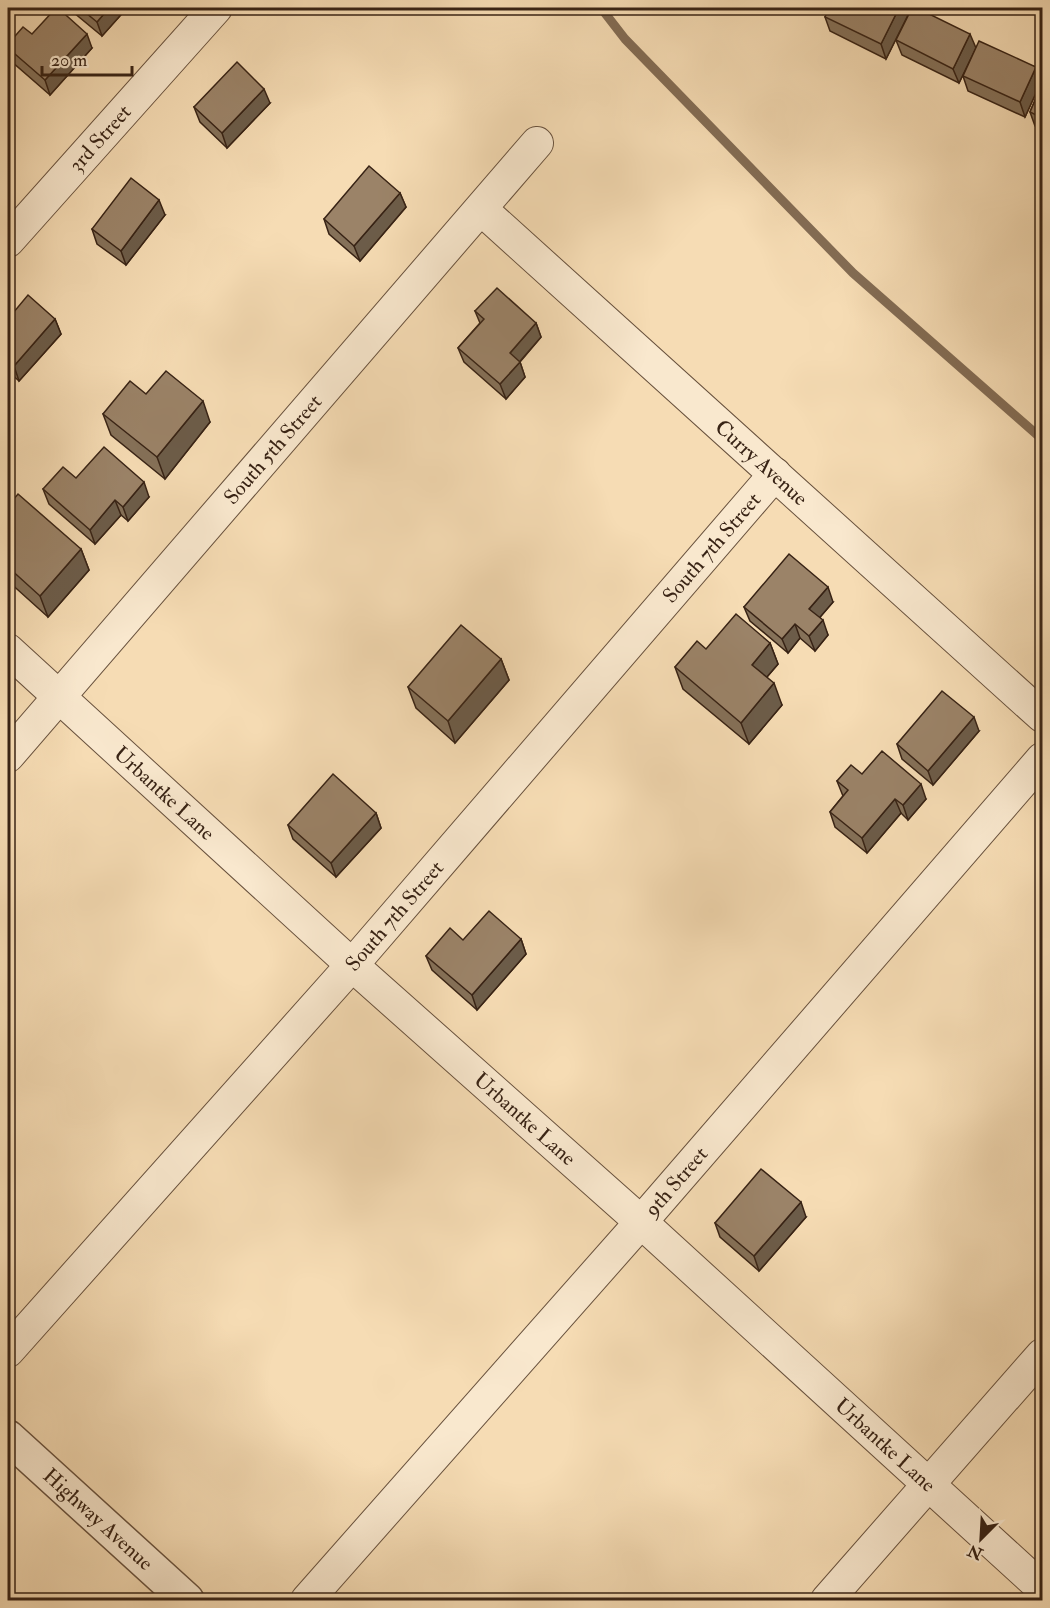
<svg xmlns="http://www.w3.org/2000/svg" width="1050" height="1608" font-family="'IM FELL Double Pica',serif">
  <rect width="100%" height="100%" fill="#f6dcb4"/>
  <filter id="stains"><feTurbulence type="fractalNoise" baseFrequency=".00333" numOctaves="4"/><feColorMatrix values="0 0 0 0 .2 0 0 0 0 .09 0 0 0 0 .02 0 0 0 .5 -.17"/></filter>
  <radialGradient id="worn" r=".72"><stop offset=".6" stop-color="#630" stop-opacity="0"/><stop offset="1" stop-color="#630" stop-opacity=".3"/></radialGradient>
  <g fill="none" stroke-linecap="round" stroke-linejoin="round">
    <path stroke="#836c54" stroke-width="9" d="M601 8 625 39 853 273 1042 439"/>
    <g stroke="#68513d" stroke-width="34">
      <g id="minor">
        <path id="s1" d="M481 209 1042 716"/>
        <path id="s2" d="M8 241 216 8"/>
        <path id="s3" d="M8 650 352 965 641 1222 1042 1588"/>
        <path id="s4" d="M8 756 537 143"/>
        <path id="s5" d="M8 1351 352 965 775 474"/>
        <path id="s6" d="M307 1600 641 1222 1042 759"/>
        <path d="M827 1600 1042 1355"/>
      </g>
    </g>
    <g stroke="#68513d" stroke-width="36">
      <g id="tertiary">
        <path id="s7" d="M8 1437 187 1600"/>
      </g>
    </g>
    <use href="#minor" stroke="#f9e8ce" stroke-width="32"/>
    <use href="#tertiary" stroke="#f9e8ce" stroke-width="33"/>
  </g>
  <g fill="#857159" stroke="#382315" stroke-width="1.5">
    <path d="M71 8H127L102 36 73 12Z"/>
    <path d="M814 8H828L826 13Z"/>
    <path d="M909 13 886 59 830 31 825 17Z"/>
    <path d="M32 34 92 48 50 95 11 61 8 51V44Z"/>
    <path d="M896 40 976 48 1036 67 1041 82 1025 117 968 91 963 76 973 54 959 83 902 55Z"/>
    <path d="M1042 84V130L1035 126 1030 112Z"/>
    <path d="M270 103 227 148 200 122 194 107Z"/>
    <path d="M400 193 406 207 360 261 329 234 324 219Z"/>
    <path d="M165 215 126 265 97 244 92 229Z"/>
    <path d="M475 311 536 323 541 337 520 362 525 377 506 399 464 362 458 348 480 323Z"/>
    <path d="M8 319H55L61 334 19 381 8 371Z"/>
    <path d="M146 394 210 422 165 479 111 435 103 414Z"/>
    <path d="M76 478 149 497 128 521 121 515 95 544 49 504 43 489Z"/>
    <path d="M8 506 81 549 89 570 48 617 8 581Z"/>
    <path d="M833 602 820 617 828 635 815 651 800 638 788 653 750 621 744 607Z"/>
    <path d="M770 643 778 664 767 677 782 705 749 744 683 689 675 667 706 649Z"/>
    <path d="M501 659 509 680 455 743 416 708 408 687Z"/>
    <path d="M979 731 933 785 902 759 897 744Z"/>
    <path d="M862 774 926 799 908 820 901 813 867 853 835 827 830 812 843 796 837 781Z"/>
    <path d="M376 813 381 828 336 877 293 839 288 825Z"/>
    <path d="M521 939 526 954 477 1010 432 970 426 956Z"/>
    <path d="M806 1217 759 1271 720 1237 715 1223Z"/>
  </g>
  <g fill="#6c5c49" stroke="#382315" stroke-width="1.5">
    <path d="M109 8H127L102 36 97 22Z"/>
    <path d="M824 8H828L826 13Z"/>
    <path d="M899 8H907L909 13 886 59 881 44Z"/>
    <path d="M87 34 92 48 50 95 45 80Z"/>
    <path d="M970 34 976 48 959 83 953 69Z"/>
    <path d="M1036 67 1041 82 1025 117 1020 102Z"/>
    <path d="M264 89 270 103 227 148 222 133Z"/>
    <path d="M400 193 406 207 360 261 354 246Z"/>
    <path d="M159 200 165 215 126 265 121 251Z"/>
    <path d="M55 319 61 334 19 381 14 366Z"/>
    <path d="M536 323 541 337 515 367 510 353Z"/>
    <path d="M520 362 525 377 506 399 500 384Z"/>
    <path d="M8 380 12 391 8 396Z"/>
    <path d="M203 401 210 422 165 479 157 457Z"/>
    <path d="M144 482 149 497 128 521 123 507Z"/>
    <path d="M115 500 121 515 95 544 90 530Z"/>
    <path d="M81 549 89 570 48 617 40 596Z"/>
    <path d="M828 587 833 602 815 623 809 609Z"/>
    <path d="M823 620 828 635 815 651 809 636Z"/>
    <path d="M795 624 800 638 788 653 782 639Z"/>
    <path d="M770 643 778 664 759 686 752 665Z"/>
    <path d="M501 659 509 680 455 743 448 721Z"/>
    <path d="M774 683 782 705 749 744 741 723Z"/>
    <path d="M974 717 979 731 933 785 928 771Z"/>
    <path d="M921 784 926 799 908 820 903 805Z"/>
    <path d="M895 799 901 813 867 853 862 838Z"/>
    <path d="M376 813 381 828 336 877 331 863Z"/>
    <path d="M521 939 526 954 477 1010 472 995Z"/>
    <path d="M801 1202 806 1217 759 1271 754 1256Z"/>
  </g>
  <g fill="#9b8368" stroke="#382315" stroke-width="1.5">
    <path d="M56 8H58L87 34 45 80 8 48V44L23 27 32 34Z"/>
    <path d="M80 8H109L97 22Z"/>
    <path d="M829 8H899L881 44 825 17Z"/>
    <path d="M912 8H917L970 34 953 69 896 40Z"/>
    <path d="M979 41 1036 67 1020 102 963 76Z"/>
    <path d="M237 62 264 89 222 133 194 107Z"/>
    <path d="M1042 84V118L1030 112Z"/>
    <path d="M369 166 400 193 354 246 324 219Z"/>
    <path d="M131 178 159 200 121 251 92 229Z"/>
    <path d="M497 288 536 323 510 353 520 362 500 384 458 348 484 319 475 311Z"/>
    <path d="M28 295 55 319 14 366 8 361V319Z"/>
    <path d="M166 371 203 401 157 457 103 414 130 381 146 394Z"/>
    <path d="M104 447 144 482 123 507 115 500 90 530 43 489 63 467 76 478Z"/>
    <path d="M18 494 81 549 40 596 8 567V506Z"/>
    <path d="M789 554 828 587 809 609 823 620 809 636 795 624 782 639 744 607Z"/>
    <path d="M736 614 770 643 752 665 774 683 741 723 675 667 697 641 706 649Z"/>
    <path d="M461 625 501 659 448 721 408 687Z"/>
    <path d="M942 691 974 717 928 771 897 744Z"/>
    <path d="M882 751 921 784 903 805 895 799 862 838 830 812 848 790 837 781 851 765 862 774Z"/>
    <path d="M333 774 376 813 331 863 288 825Z"/>
    <path d="M489 911 521 939 472 995 426 956 450 928 463 940Z"/>
    <path d="M761 1169 801 1202 754 1256 715 1223Z"/>
  </g>
  <g text-anchor="middle" stroke-width="4.5" stroke-linejoin="round" paint-order="stroke">
    <g font-size="21" fill="#382315" stroke="#f9e8ce">
      <text dy="7" stroke="none"><textPath href="#s2" startOffset="138">3rd Street</textPath></text>
      <text dy="7" stroke="none"><textPath href="#s4" startOffset="405">South 5th Street</textPath></text>
      <text dy="7" stroke="none"><textPath href="#s1" startOffset="378">Curry Avenue</textPath></text>
      <text dy="7" stroke="none"><textPath href="#s5" startOffset="1068">South 7th Street</textPath></text>
      <text dy="7" stroke="none"><textPath href="#s3" startOffset="212">Urbantke Lane</textPath></text>
      <text dy="7" stroke="none"><textPath href="#s5" startOffset="582">South 7th Street</textPath></text>
      <text dy="7" stroke="none"><textPath href="#s3" startOffset="698">Urbantke Lane</textPath></text>
      <text dy="7" stroke="none"><textPath href="#s6" startOffset="558">9th Street</textPath></text>
      <text dy="7" stroke="none"><textPath href="#s3" startOffset="1184">Urbantke Lane</textPath></text>
      <text dy="7" stroke="none"><textPath href="#s7" startOffset="122">Highway Avenue</textPath></text>
    </g>
  </g>
  <rect width="1050" height="1608" fill="none" stroke="#f6dcb4" stroke-width="30"/>
  <rect x="9" y="9" width="1032" height="1590" fill="none" stroke="#382315" stroke-width="3"/>
  <rect x="15" y="15" width="1020" height="1578" fill="none" stroke="#382315" stroke-width="1.5"/>
  <g transform="translate(981 1539) rotate(204)" stroke="#f9e8ce" stroke-width="4.5" paint-order="stroke">
  <path d="M0-4.5L10 22L0 15L-10 22Z" fill="#382315"/>
  <text y="-9" font-size="16" font-weight="bold" text-anchor="middle" fill="#382315">N</text>
  </g>
  <path d="M42 66v9h90v-9" fill="none" stroke="#382315" stroke-width="3"/>
  <text x="51" y="66" font-size="18" fill="#382315" stroke="#f9e8ce" stroke-width="4.5" paint-order="stroke">20 m</text>
  <rect width="100%" height="100%" filter="url(#stains)"/>
  <rect width="100%" height="100%" fill="url(#worn)"/>
</svg>
